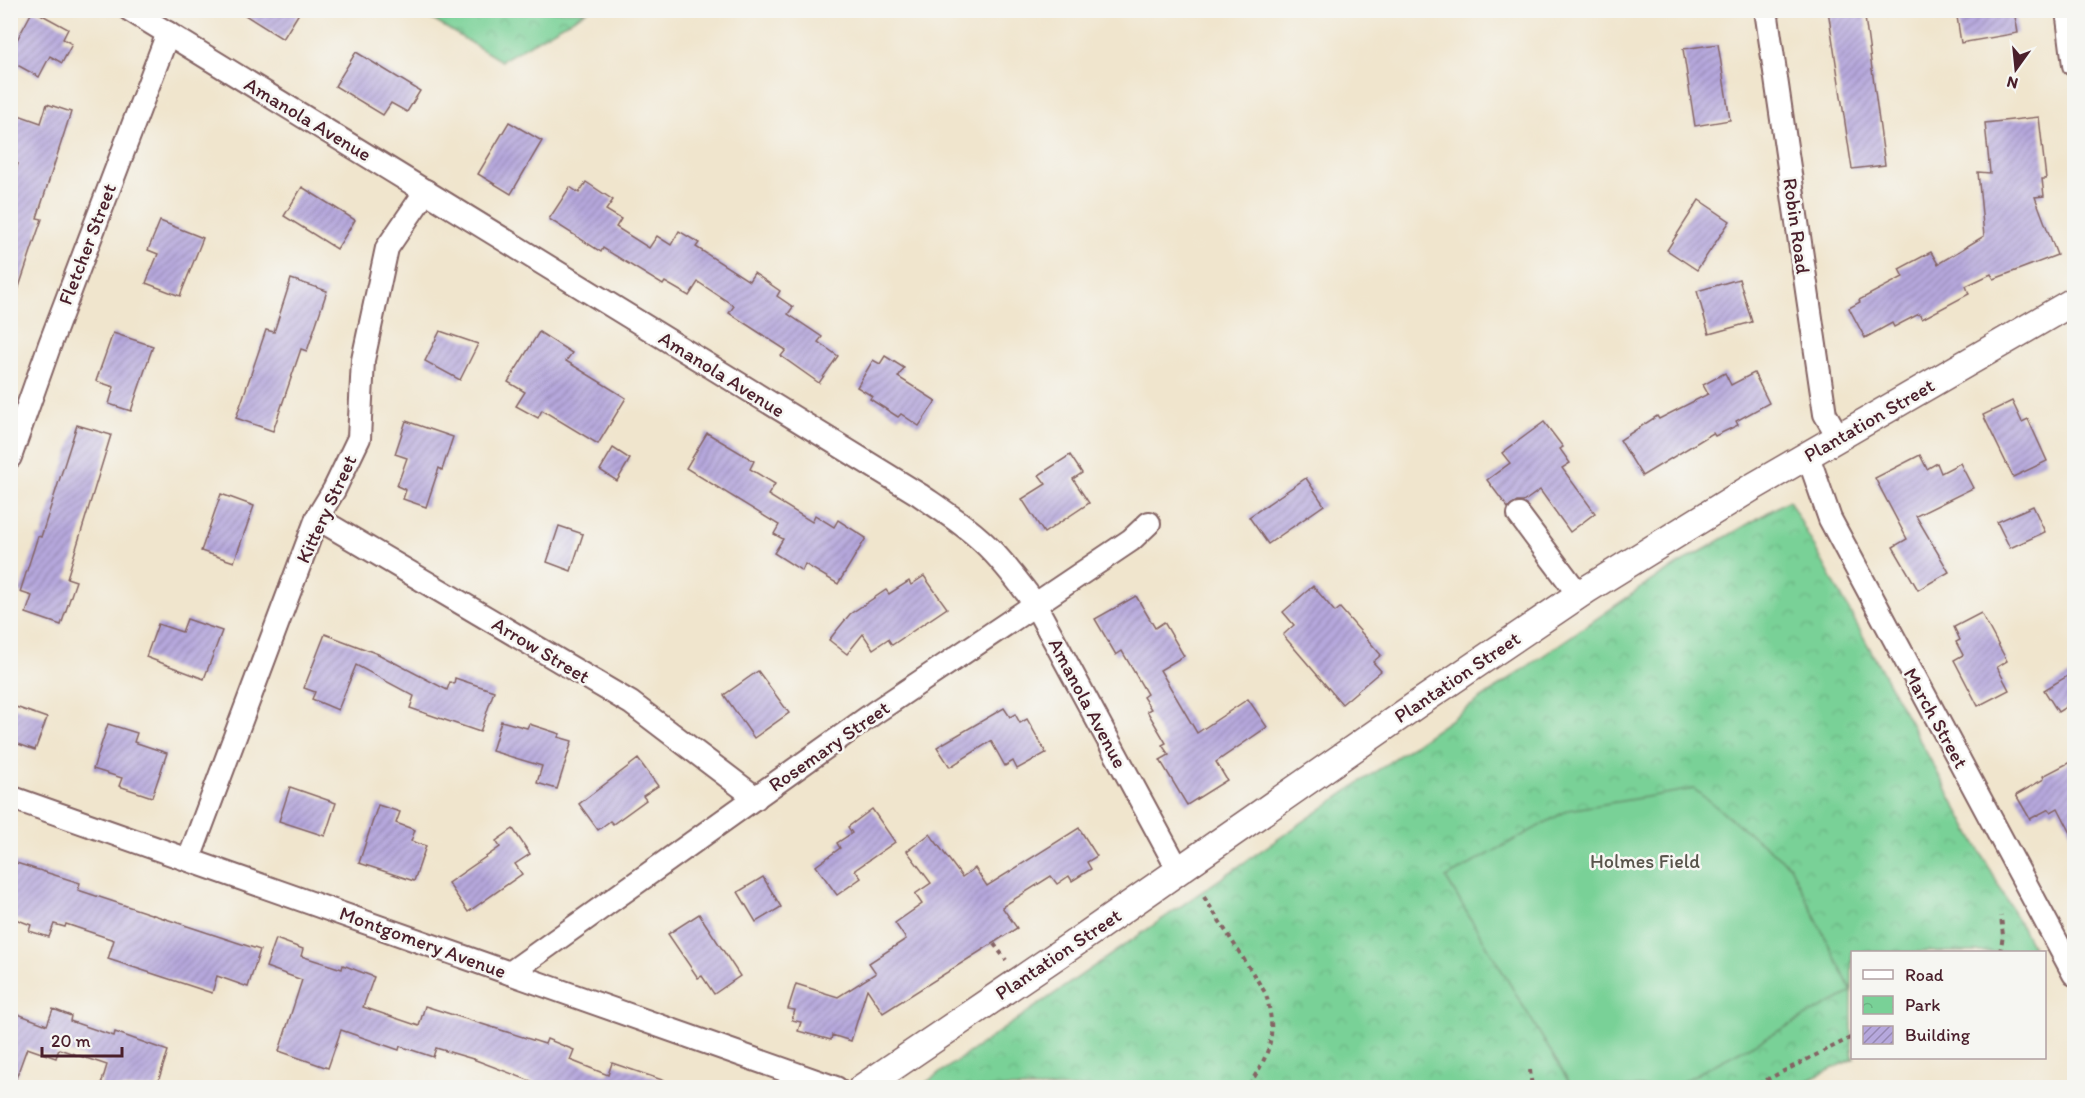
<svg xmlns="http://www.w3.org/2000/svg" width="2085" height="1098" font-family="Itim,sans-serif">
  <defs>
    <pattern id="park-crowns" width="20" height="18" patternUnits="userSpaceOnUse" patternTransform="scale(1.5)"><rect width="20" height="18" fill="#79d197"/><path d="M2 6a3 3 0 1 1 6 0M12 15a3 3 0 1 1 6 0" fill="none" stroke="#6ab382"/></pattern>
    <pattern id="building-hatch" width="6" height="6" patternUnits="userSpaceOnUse" patternTransform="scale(1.5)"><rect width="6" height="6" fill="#b6a8dd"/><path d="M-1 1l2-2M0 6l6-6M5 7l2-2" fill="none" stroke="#9688b3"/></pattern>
  </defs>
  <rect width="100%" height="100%" fill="#f6f6f2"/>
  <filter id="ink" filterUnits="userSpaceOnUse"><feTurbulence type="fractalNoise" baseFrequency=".0167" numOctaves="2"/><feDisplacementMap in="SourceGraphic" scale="12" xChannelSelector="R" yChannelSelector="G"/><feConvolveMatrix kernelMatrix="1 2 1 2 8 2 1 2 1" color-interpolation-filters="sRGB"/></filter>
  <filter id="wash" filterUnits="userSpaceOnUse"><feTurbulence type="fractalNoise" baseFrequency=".008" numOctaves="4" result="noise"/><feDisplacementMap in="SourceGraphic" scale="24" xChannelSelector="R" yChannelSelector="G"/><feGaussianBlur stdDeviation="1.35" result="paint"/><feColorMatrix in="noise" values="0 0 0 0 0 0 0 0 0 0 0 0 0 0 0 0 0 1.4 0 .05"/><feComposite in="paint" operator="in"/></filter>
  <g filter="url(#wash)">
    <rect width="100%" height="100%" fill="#f0e5cd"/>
    <g fill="url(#park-crowns)" stroke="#627861" stroke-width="1.5">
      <path d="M418 11H587L501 61Z"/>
      <path d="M1789 500 2035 952H1852V1058H1855L1794 1087 918 1088 1654 579Z"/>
    </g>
    <path fill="#79d197" stroke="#627861" stroke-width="1.5" d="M1694 789 1790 866 1852 992 1672 1087H1572L1446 878 1568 810Z"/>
    <g id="blocks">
      <g fill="url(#building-hatch)">
        <path d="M33 10 68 29 63 39 72 44 62 63 50 56 39 77 10 61V53Z"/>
        <path d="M237 10H301L283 39Z"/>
        <path d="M1828 10H1864L1885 165 1852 169Z"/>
        <path d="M1956 10H2014L2018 33 1961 43Z"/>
        <path d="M1718 44 1730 120 1695 126 1683 49Z"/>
        <path d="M356 52 420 91 407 112 391 103 383 115 335 86Z"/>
        <path d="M47 104 71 112 37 218 42 219 34 242 14 302 10 301V186L18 164 10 163V112L41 123Z"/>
        <path d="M2039 117 2046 179H2042L2044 196 2035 197 2057 255 1994 279 1991 274 1966 286 1969 294 1922 319 1919 314 1894 327 1892 323 1865 338 1849 308 1860 302 1859 300 1903 277 1899 269 1931 252 1938 264 1984 236 1978 172 1990 173 1985 123Z"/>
        <path d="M509 122 542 141 511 194 478 174Z"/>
        <path d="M586 182 613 200 606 210 621 219 616 227 649 248 657 236 671 245 679 231 699 243 696 247 749 281 754 273 780 291 777 296 793 307 788 314 822 337 818 342 838 356 819 383 781 356 786 350 729 313 734 306 698 282 689 296 665 282 663 285 603 248 601 252 549 219 570 187 579 193Z"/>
        <path d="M302 187 355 220 337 249 284 216Z"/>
        <path d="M1699 200 1730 221 1697 270 1667 250Z"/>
        <path d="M160 221 203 238 180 296 146 283 158 254 148 250Z"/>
        <path d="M291 279 327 291 307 351 301 349 273 431 236 418 266 330 274 332Z"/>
        <path d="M1739 279 1752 322 1709 334 1697 291Z"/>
        <path d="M440 331 478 344 460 380 425 361Z"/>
        <path d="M539 332 572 353 566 361 626 398 598 444 542 410 538 418 516 406 525 392 508 382Z"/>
        <path d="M113 333 153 346 131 411 109 404 114 387 96 381Z"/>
        <path d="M885 356 904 368 898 377 936 401 919 426 901 414 898 417 870 399 872 396 857 387 873 360 880 364Z"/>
        <path d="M1725 373 1731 385 1754 373 1769 403 1736 421 1738 425 1715 436 1713 433 1642 476 1620 440 1657 416 1659 419 1708 394 1703 385Z"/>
        <path d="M2012 401 2022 422 2028 419 2047 461 2013 477 1983 415Z"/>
        <path d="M406 421 453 437 442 470 439 468 426 507 403 499 406 490 397 486 407 458 395 454Z"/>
        <path d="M1544 422 1563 447 1560 449 1570 463 1562 468 1595 513 1570 532 1540 490 1523 502H1517L1508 508 1487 480 1510 463 1502 453Z"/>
        <path d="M77 425 111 435 67 578 76 581 61 625 26 613 32 596 20 592 38 536 41 537Z"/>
        <path d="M707 433 754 461 750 469 775 484 768 495 812 522 815 515 834 527 838 520 866 538 838 584 805 564 802 571 774 553 783 539 774 534 779 525 686 468Z"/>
        <path d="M613 448 630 459 617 481 600 470Z"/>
        <path d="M1070 455 1082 473 1073 479 1089 503 1044 533 1022 499 1046 484 1039 475Z"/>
        <path d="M1920 455 1927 469 1937 463 1941 473 1960 463 1973 488 1916 516 1949 572 1918 590 1893 547 1907 539 1875 478Z"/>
        <path d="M1306 478 1324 505 1268 544 1249 517Z"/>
        <path d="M221 494 254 506 234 562 201 551Z"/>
        <path d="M2033 506 2045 532 2010 548 1997 522Z"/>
        <path d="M559 526 583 534 571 571 547 562Z"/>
        <path d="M924 576 947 608 892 645 888 639 873 649 863 634 847 654 829 640 850 614 886 590 889 594 909 581 911 585Z"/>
        <path d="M1313 586 1335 612 1340 608 1381 655 1373 662 1381 671 1342 704 1283 635 1294 625 1283 612Z"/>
        <path d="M1136 596 1155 628 1164 622 1184 656 1160 670 1197 733 1248 699 1267 727 1216 762 1227 780 1187 805 1160 760 1169 755 1162 745 1166 743 1147 711 1151 709 1143 697 1147 694 1122 651 1116 655 1095 619Z"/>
        <path d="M1981 613 2007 661 1997 667 2009 690 1978 706 1954 660 1963 655 1956 642 1960 640 1954 627Z"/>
        <path d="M187 619 222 631 204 679 146 657 158 624 182 632Z"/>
        <path d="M325 634 378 654 447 690 450 682 454 684 455 678 494 691 480 732 410 708 414 696 356 665 338 710 312 699 315 692 304 688Z"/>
        <path d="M758 671 789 713 754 738 724 695Z"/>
        <path d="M2074 672V702L2058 712 2044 690Z"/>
        <path d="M10 705 47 718 35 750 10 741Z"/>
        <path d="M1004 708 1010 717 1015 714 1020 723 1027 719 1046 753 1017 769 1013 761 1005 766 991 741 950 767 937 747Z"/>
        <path d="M501 721 527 728 529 724 560 734 558 737 572 741 557 789 537 783 542 766 492 751Z"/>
        <path d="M108 724 137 733 134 742 167 753 152 797 119 786 122 778 93 769Z"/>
        <path d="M638 759 658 786 643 796 646 800 613 824 610 821 598 830 579 804Z"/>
        <path d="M2074 760V839L2058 808 2051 812 2049 809 2030 819 2016 795 2044 779 2043 776Z"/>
        <path d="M290 787 336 803 325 836 279 821Z"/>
        <path d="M378 805 400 812 396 823 415 830 411 841 426 846 414 881 359 863Z"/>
        <path d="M872 809 895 842 855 870 861 878 837 895 816 866 840 848 837 843 852 833 848 827Z"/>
        <path d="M1079 828 1097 856 1087 862 1091 869 1072 881 1069 876 1057 884 1051 876 1002 907 1017 928 883 1013 867 989 851 1041 832 1035 831 1040 798 1031 801 1022 792 1020 795 1010 788 1009 796 984 838 997 876 973 869 963 906 939 895 923 922 904 915 894 931 883 907 851 930 834 962 877 975 868 987 886Z"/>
        <path d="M513 829 530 854 515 864 522 874 468 912 448 883 500 847 496 841Z"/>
        <path d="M10 861 80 883 78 890 260 950 248 987 217 976 212 993 108 959 114 940 66 924 65 927 54 924 49 937 29 931 31 925 10 917Z"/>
        <path d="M763 877 781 907 756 922 738 892Z"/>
        <path d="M699 914 740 976 714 994 702 976 698 978 668 934Z"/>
        <path d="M276 939 303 949 301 956 342 969 343 965 374 977 363 1007 419 1026 425 1006 545 1044 547 1039 574 1050 570 1060 608 1075 612 1063 674 1084V1088H549L473 1059 436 1048 433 1057 400 1046 399 1050 341 1030 328 1068 279 1051 302 980 266 967Z"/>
        <path d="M53 1009 71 1016 70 1021 114 1036 115 1032 168 1051 156 1088H100L107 1065 59 1049 56 1058 27 1048 13 1086H10V1011L47 1025Z"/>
      </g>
    </g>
  </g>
  <g filter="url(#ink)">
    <use href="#blocks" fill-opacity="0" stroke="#846464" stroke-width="1.5"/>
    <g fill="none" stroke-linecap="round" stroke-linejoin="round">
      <g stroke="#846464" stroke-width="26">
        <g id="minor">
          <path d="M130 10 920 495C946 513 973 530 994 553 1008 568 1021 585 1033 601L1179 871"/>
          <path d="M1766 10 1825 414 1839 438"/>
          <path d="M2067 10 2074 65"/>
          <path d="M1808 456 1830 519 2074 974"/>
          <path d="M10 457 50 344 168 33"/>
          <path d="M1519 515 1579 595"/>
          <path d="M317 518 631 703 756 798"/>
          <path d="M10 797 836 1088"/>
          <path d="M189 859 317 518 334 490 359 438 363 360 387 248 426 191"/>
          <path d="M510 973 874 713 1131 540 1149 523"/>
        </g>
      </g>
      <g stroke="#846464" stroke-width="30">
        <path id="tertiary" d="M862 1088 1072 945 1419 703 1586 590 1751 488 2074 301"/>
      </g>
      <g stroke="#846464" stroke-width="4" stroke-dasharray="4.5 4.5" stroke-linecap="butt">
        <path d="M1204 897 1266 994C1277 1037 1271 1052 1247 1088"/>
        <path d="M994 944 1006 960"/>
        <path d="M2000 952 2003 936 2001 916"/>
        <path d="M1530 1070 1532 1088"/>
        <path d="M963 1088C972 1082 983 1083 992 1088"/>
        <path d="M1750 1088 1852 1037"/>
      </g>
      <use href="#minor" stroke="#fff" stroke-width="22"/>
      <use href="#tertiary" stroke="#fff" stroke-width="27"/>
    </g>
  </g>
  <g text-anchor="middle" stroke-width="5" stroke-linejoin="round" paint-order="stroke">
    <g font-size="20" fill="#4a1f2b" stroke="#f6f6f2">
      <text transform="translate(308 119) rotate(31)" y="7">Amanola Avenue</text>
      <text transform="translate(1797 226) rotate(82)" y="7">Robin Road</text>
      <text transform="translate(87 244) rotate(-69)" y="7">Fletcher Street</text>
      <text transform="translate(722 374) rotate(32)" y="7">Amanola Avenue</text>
      <text transform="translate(1869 420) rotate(-30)" y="7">Plantation Street</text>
      <text transform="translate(326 509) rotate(-65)" y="7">Kittery Street</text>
      <text transform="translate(541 650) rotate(31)" y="7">Arrow Street</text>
      <text transform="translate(1457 677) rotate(-34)" y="7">Plantation Street</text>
      <text transform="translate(1088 703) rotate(62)" y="7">Amanola Avenue</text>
      <text transform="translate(1936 718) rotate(61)" y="7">March Street</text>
      <text transform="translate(829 746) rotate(-35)" y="7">Rosemary Street</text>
      <text transform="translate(423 942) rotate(20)" y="7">Montgomery Avenue</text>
      <text transform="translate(1058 954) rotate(-34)" y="7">Plantation Street</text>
    </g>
    <g font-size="20" fill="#58544b" stroke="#f6f6f2">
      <text x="1645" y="868">Holmes Field</text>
    </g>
  </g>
  <rect width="2085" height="1098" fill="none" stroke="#f6f6f2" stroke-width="36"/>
  <rect x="1851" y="951" width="195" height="108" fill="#f6f6f2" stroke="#b1a0a2" stroke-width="1.5"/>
  <rect x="1863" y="970" width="30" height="9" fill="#ffffff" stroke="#b1a0a2" stroke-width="1.5"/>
  <text x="1905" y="981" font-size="18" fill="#4a1f2b">Road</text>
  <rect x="1863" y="996" width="30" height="18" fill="url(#park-crowns)" stroke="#b1a0a2" stroke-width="1.5"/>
  <text x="1905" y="1011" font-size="18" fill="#4a1f2b">Park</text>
  <rect x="1863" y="1026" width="30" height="18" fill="url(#building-hatch)" stroke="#b1a0a2" stroke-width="1.5"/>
  <text x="1905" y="1041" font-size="18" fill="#4a1f2b">Building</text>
  <g transform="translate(2016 69) rotate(195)" stroke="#f6f6f2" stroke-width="4.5" paint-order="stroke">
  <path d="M0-4.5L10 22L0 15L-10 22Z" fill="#4a1f2b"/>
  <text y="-9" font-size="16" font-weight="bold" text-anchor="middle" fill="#4a1f2b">N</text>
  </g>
  <path d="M42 1047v9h80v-9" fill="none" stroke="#4a1f2b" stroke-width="3"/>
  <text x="51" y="1047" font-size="18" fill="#4a1f2b" stroke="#f6f6f2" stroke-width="4.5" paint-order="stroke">20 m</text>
</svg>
